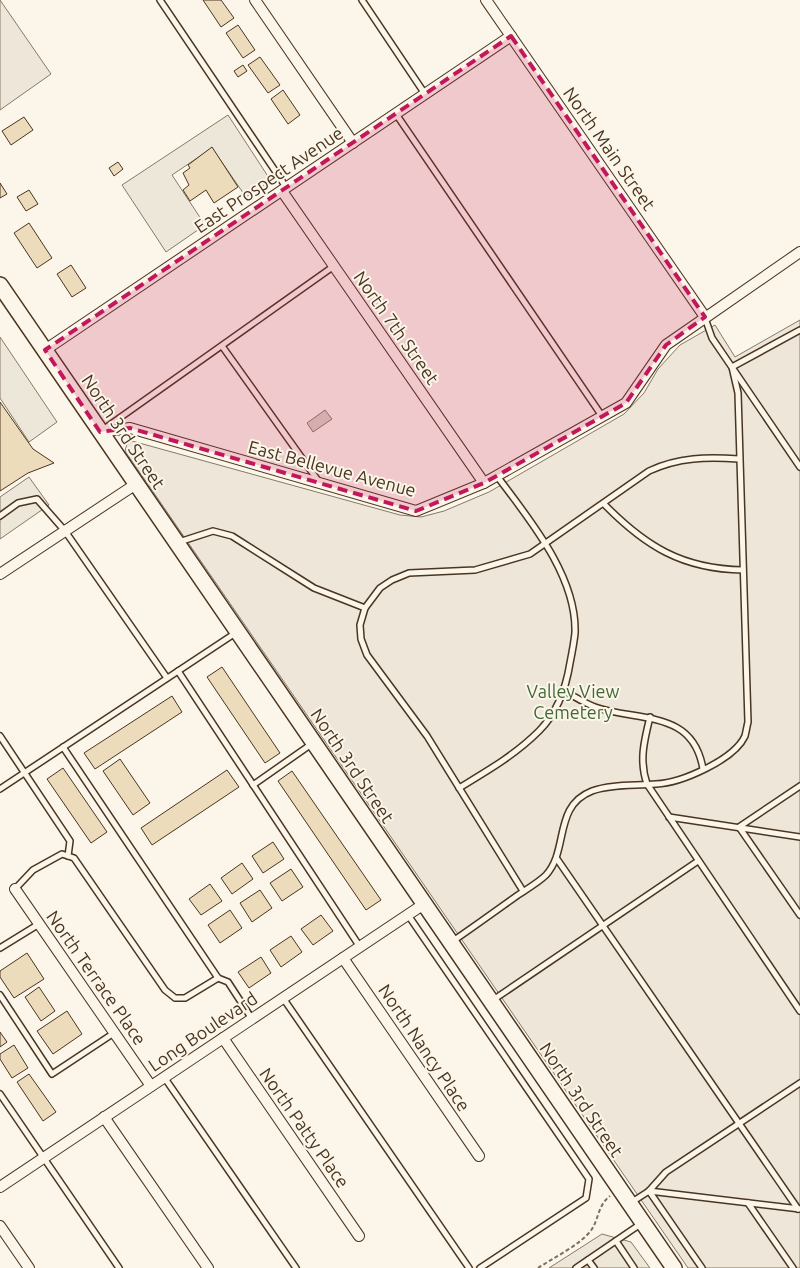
<svg xmlns="http://www.w3.org/2000/svg" width="800" height="1268" font-family="Ubuntu,sans-serif">
  <rect width="100%" height="100%" fill="#fbf6e9"/>
  <g fill="#ede6d9" stroke="#887966">
    <path d="M0 0 51 74 0 110Z"/>
    <path d="M800 320V1268H688L125 451 127 444 132 441 400 515 421 517 444 511 489 492 624 414 644 393 658 369 680 345 715 325 735 357Z"/>
  </g>
  <g fill="#ede7d9" stroke="#887966">
    <path d="M228 115 271 181 246 197 212 148 172 175 205 225 166 252 122 185Z"/>
    <path d="M0 337 57 422 29 442 0 398Z"/>
    <path d="M29 477 49 505 0 539V497Z"/>
    <path d="M602 1234 631 1242 650 1268H549Z"/>
  </g>
  <path fill="#dcd4c6" stroke="#887966" d="M325 410 332 419 313 432 307 423Z"/>
  <g fill="#ecdcbc" stroke="#4a3520">
    <path d="M203 0H221L234 18 221 27Z"/>
    <path d="M238 25 255 50 243 58 226 33Z"/>
    <path d="M260 57 280 85 268 93 248 65Z"/>
    <path d="M243 65 247 71 238 77 234 71Z"/>
    <path d="M283 90 300 115 288 124 271 99Z"/>
    <path d="M24 117 33 130 11 145 2 131Z"/>
    <path d="M212 147 238 187 214 203 206 190 190 201 183 190 189 185 183 173 190 168 188 165Z"/>
    <path d="M118 162 123 169 114 176 109 168Z"/>
    <path d="M0 183 7 194 0 198Z"/>
    <path d="M29 190 38 204 26 211 17 197Z"/>
    <path d="M29 223 52 258 37 268 14 233Z"/>
    <path d="M71 265 86 288 72 297 57 274Z"/>
    <path d="M0 402 33 449 54 463 28 473 0 491Z"/>
    <path d="M222 667 280 753 265 763 207 677Z"/>
    <path d="M172 696 182 712 95 769 84 753Z"/>
    <path d="M120 759 150 803 133 815 103 771Z"/>
    <path d="M63 768 107 832 91 843 47 779Z"/>
    <path d="M227 770 239 787 152 845 141 828Z"/>
    <path d="M292 771 381 900 366 910 278 781Z"/>
    <path d="M273 842 284 859 263 873 252 856Z"/>
    <path d="M242 863 253 879 232 894 221 878Z"/>
    <path d="M291 869 303 887 282 901 270 883Z"/>
    <path d="M210 884 222 901 201 915 189 899Z"/>
    <path d="M260 890 272 908 252 922 240 903Z"/>
    <path d="M230 910 242 928 220 943 208 925Z"/>
    <path d="M321 915 333 931 313 945 301 929Z"/>
    <path d="M291 936 302 952 281 967 270 950Z"/>
    <path d="M27 953 44 979 14 998 0 977V971Z"/>
    <path d="M261 957 271 973 249 988 238 972Z"/>
    <path d="M39 987 55 1011 41 1021 25 997Z"/>
    <path d="M67 1011 82 1034 53 1054 37 1031Z"/>
    <path d="M0 1032 7 1042 0 1047Z"/>
    <path d="M14 1045 28 1068 12 1078 0 1059V1054Z"/>
    <path d="M29 1074 56 1112 43 1121 17 1082Z"/>
  </g>
  <g fill="none" stroke-linecap="round" stroke-linejoin="round">
    <g stroke="#4a3520" stroke-width="8">
      <g id="service">
        <path d="M160 0 286 187"/>
        <path d="M362 0 425 94"/>
        <path d="M396 114 602 416"/>
        <path d="M705 318 712 338 800 467"/>
        <path d="M222 346 319 482"/>
        <path d="M104 429 334 266"/>
        <path d="M604 504C645 546 682 569 743 570"/>
        <path d="M0 516 18 503 37 499 65 531 167 678"/>
        <path d="M179 542 213 531 232 536 314 588 365 608"/>
        <path d="M178 671 360 947"/>
        <path d="M564 691C574 696 584 703 595 707 638 722 693 709 703 769"/>
        <path d="M650 717C644 741 639 761 647 784L800 1011"/>
        <path d="M0 736 70 841 68 856"/>
        <path d="M63 747 218 978 228 982 252 1019"/>
        <path d="M253 785 313 743"/>
        <path d="M800 786 739 827 800 915"/>
        <path d="M459 788C487 771 515 755 539 731 557 713 566 688 570 663 572 653 574 643 575 633 577 576 529 519 497 476"/>
        <path d="M0 789 237 632"/>
        <path d="M669 817 800 837"/>
        <path d="M557 859 798 1209"/>
        <path d="M15 889 33 870 62 854 74 858 165 990 175 998H185L218 978"/>
        <path d="M523 891 427 736 367 655 361 639 360 625 365 608 380 588 392 580 409 573 475 570 530 554 649 471C679 457 707 457 739 459"/>
        <path d="M408 915 589 1179 586 1198 480 1268"/>
        <path d="M453 941C475 926 497 910 518 895 527 889 539 882 546 875 569 850 553 806 592 791 611 784 636 786 656 784 681 783 734 760 745 736 746 732 747 726 748 722L738 393 732 367 800 330"/>
        <path d="M0 948 39 924"/>
        <path d="M0 995 52 1074 114 1033"/>
        <path d="M283 998 469 1268"/>
        <path d="M493 1000 698 861"/>
        <path d="M164 1077 296 1268"/>
        <path d="M0 1094 119 1268"/>
        <path d="M649 1191 800 1209"/>
        <path d="M649 1191 702 1268"/>
        <path d="M632 1202 649 1191 666 1172 800 1083"/>
        <path d="M748 1203 793 1268"/>
        <path d="M616 1241 634 1268"/>
        <path d="M588 1260 594 1268"/>
        <path d="M576 1268 642 1223"/>
      </g>
    </g>
    <g stroke="#4a3520" stroke-width="12">
      <g id="minor">
        <path d="M255 0 353 143"/>
        <path d="M486 0 705 317"/>
        <path d="M282 191 484 483"/>
        <path d="M45 350 511 36"/>
        <path d="M100 432 130 428 416 511 484 483 626 403 666 345 800 252"/>
        <path d="M0 574 136 484"/>
        <path d="M15 889 151 1086"/>
        <path d="M343 958 479 1156"/>
        <path d="M223 1038 359 1236"/>
        <path d="M104 1117 208 1268"/>
        <path d="M0 1187 424 904"/>
        <path d="M0 1226 29 1268"/>
      </g>
    </g>
    <g stroke="#4a3520" stroke-width="18">
      <path id="secondary" d="M0 285 674 1268"/>
    </g>
    <path stroke="#7f6f5c" stroke-width="2" stroke-dasharray="4 2.5" stroke-linecap="butt" d="M538 1268C553 1258 582 1244 592 1229 599 1218 598 1205 610 1196"/>
    <use href="#service" stroke="#fbf6e9" stroke-width="5"/>
    <use href="#minor" stroke="#fbf6e9" stroke-width="10"/>
    <use href="#secondary" stroke="#fbf6e9" stroke-width="15"/>
  </g>
  <path fill="#c2185b" fill-opacity="0.2" stroke="#c2185b" stroke-width="4" stroke-dasharray="10 6" stroke-linejoin="round" d="M511 36 705 317 666 345 626 403 484 483 416 511 130 428 100 432 45 350Z"/>
  <g text-anchor="middle" stroke-width="4" stroke-linejoin="round" paint-order="stroke">
    <g font-size="18" fill="#4a3520" stroke="#fbf6e9">
      <text transform="translate(609 149) rotate(55)" y="6">North Main Street</text>
      <text transform="translate(269 180) rotate(-34)" y="6">East Prospect Avenue</text>
      <text transform="translate(396 328) rotate(55)" y="6">North 7th Street</text>
      <text transform="translate(123 432) rotate(56)" y="6">North 3rd Street</text>
      <text transform="translate(332 469) rotate(15)" y="6">East Bellevue Avenue</text>
      <text transform="translate(352 766) rotate(56)" y="6">North 3rd Street</text>
      <text transform="translate(96 978) rotate(55)" y="6">North Terrace Place</text>
      <text transform="translate(203 1032) rotate(-34)" y="6">Long Boulevard</text>
      <text transform="translate(424 1048) rotate(56)" y="6">North Nancy Place</text>
      <text transform="translate(581 1100) rotate(56)" y="6">North 3rd Street</text>
      <text transform="translate(304 1128) rotate(55)" y="6">North Patty Place</text>
    </g>
    <g font-size="18" fill="#436837" stroke="#fbf6e9">
      <text x="573" y="698">Valley View<tspan x="573" dy="21">Cemetery</tspan></text>
    </g>
  </g>
</svg>
